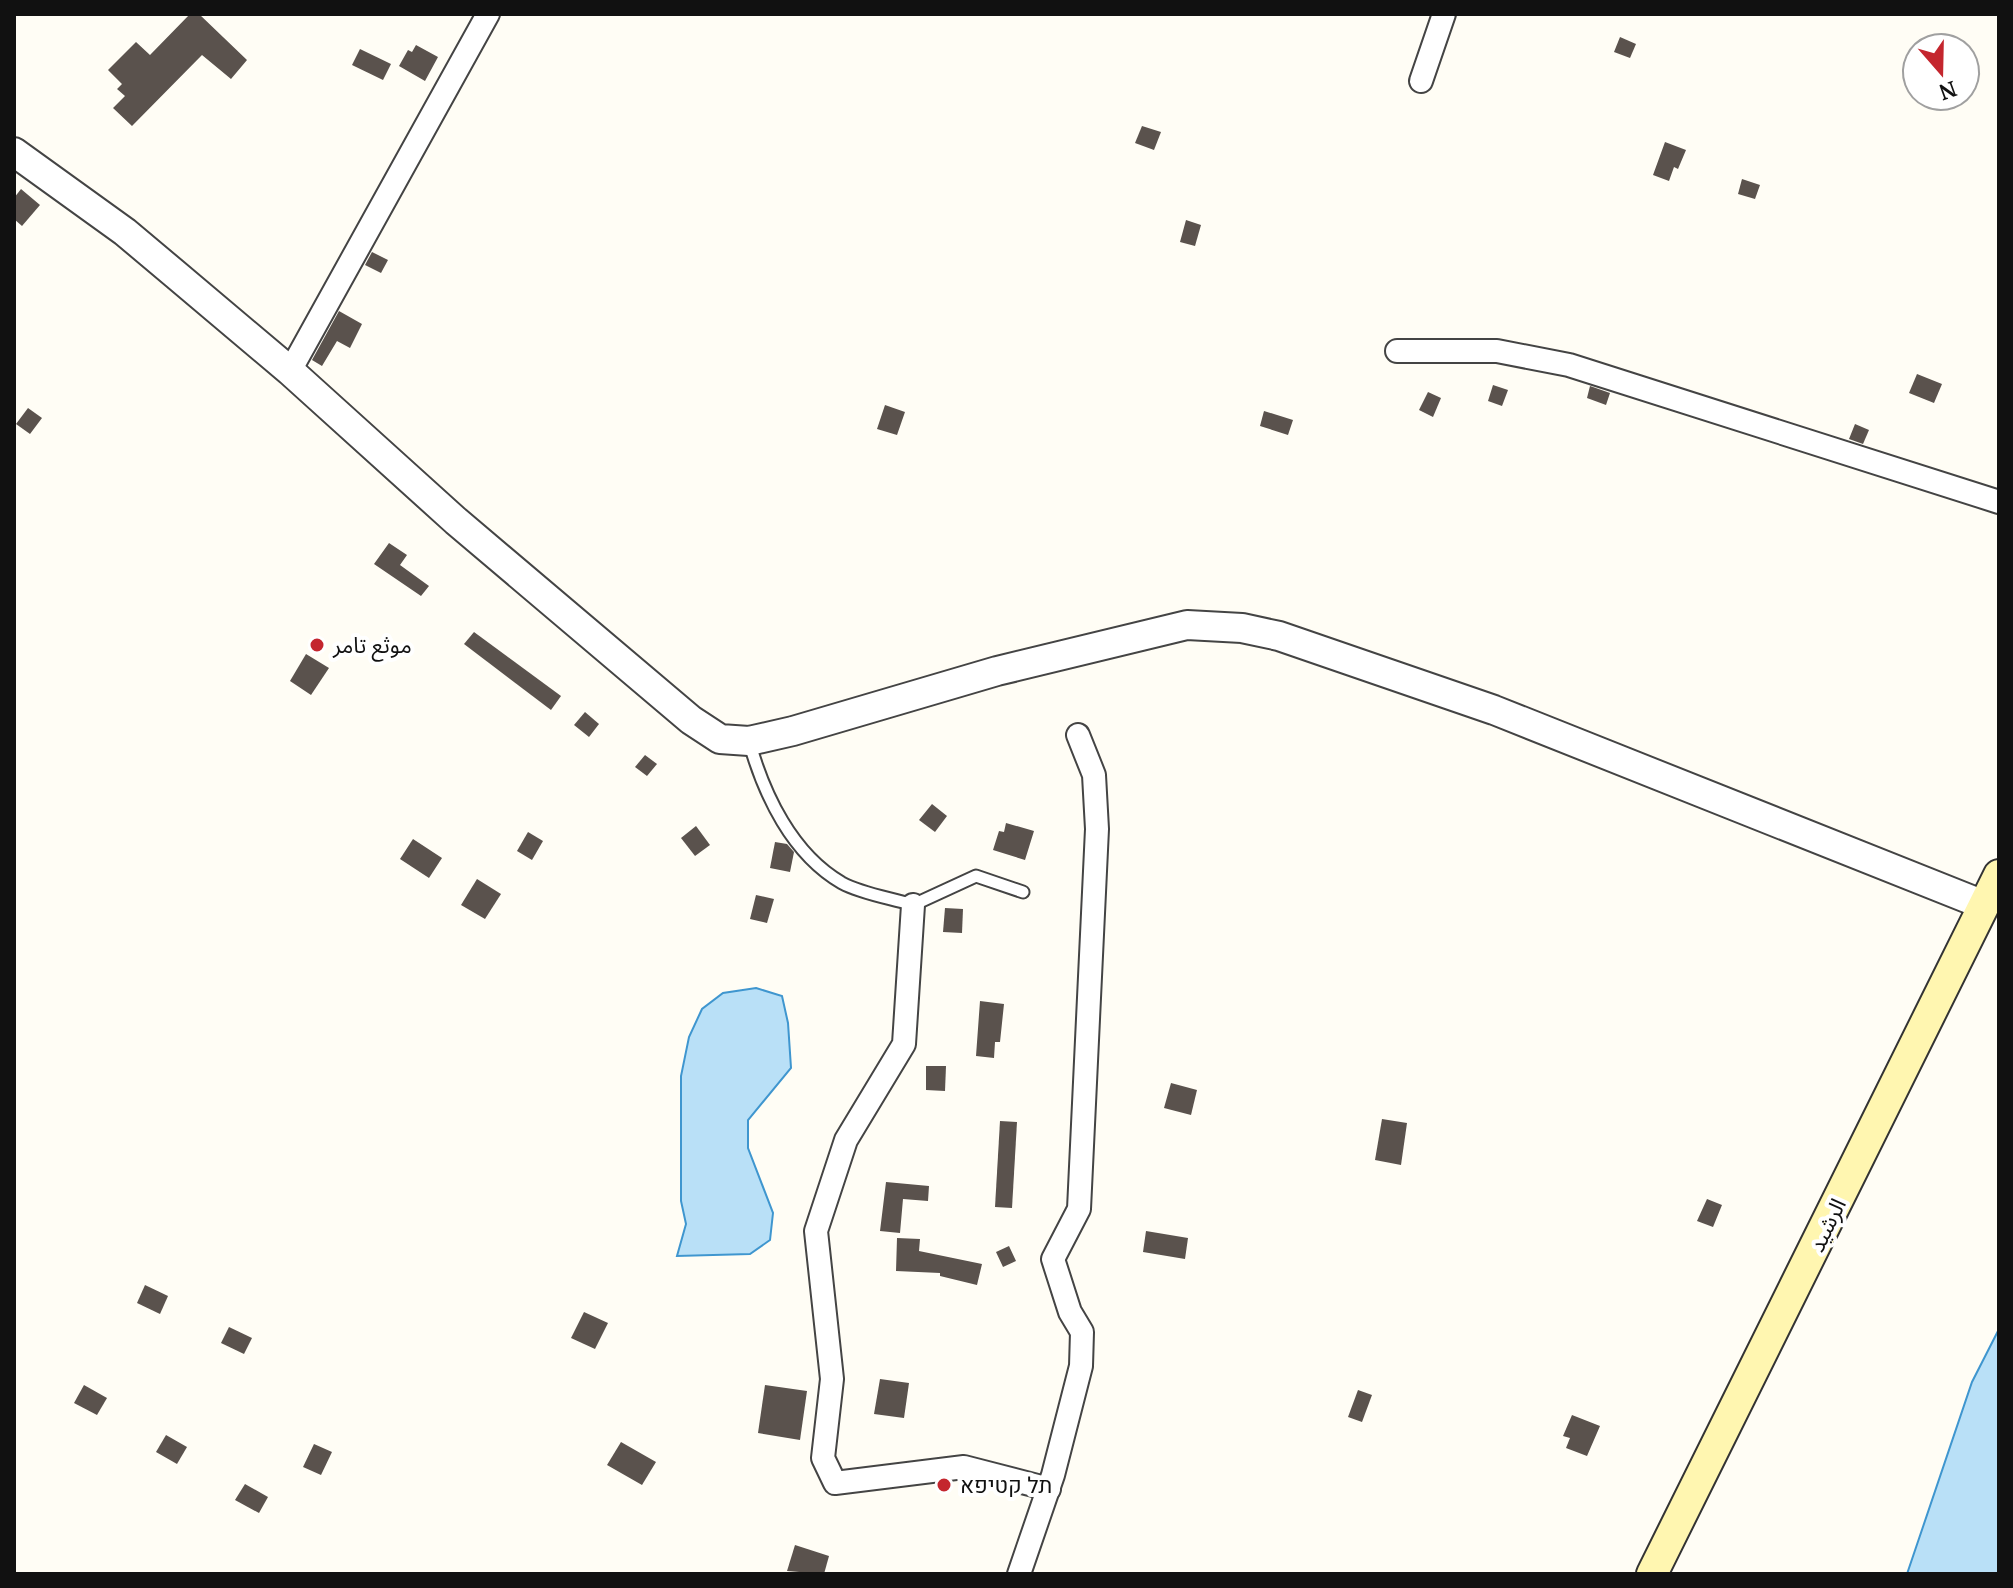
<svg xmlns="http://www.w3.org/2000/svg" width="2013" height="1588" font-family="'PT Serif','Noto Sans Arabic',Heebo,serif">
  <rect width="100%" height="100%" fill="#fffdf5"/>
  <g fill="#b9e0f7" stroke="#3f96cf" stroke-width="2">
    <path d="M756 988 782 996 788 1023 791 1068 748 1120V1148L773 1213 770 1240 750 1254 677 1256 686 1224 681 1201V1076L689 1037 702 1009 723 993Z"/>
    <path d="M1999 1329V1574H1907L1972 1382Z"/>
  </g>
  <g fill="#5a524d">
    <path d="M190 14H199L247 60 231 79 202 55 132 126 113 108 125 96 117 89 122 84 108 70 136 42 150 55Z"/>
    <path d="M1620 37 1636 44 1630 58 1614 52Z"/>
    <path d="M416 45 438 57 425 81 399 66 408 50 412 52Z"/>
    <path d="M360 49 391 64 383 80 352 65Z"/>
    <path d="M1142 126 1161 132 1154 150 1135 143Z"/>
    <path d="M1665 142 1686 150 1678 169 1674 167 1669 181 1653 175Z"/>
    <path d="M1742 179 1760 185 1755 199 1738 194Z"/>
    <path d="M21 189 40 205 22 226 14 219V198Z"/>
    <path d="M1186 220 1201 225 1195 246 1180 242Z"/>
    <path d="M372 252 388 260 381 273 365 265Z"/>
    <path d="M339 311 362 324 350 348 337 341 322 366 312 360Z"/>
    <path d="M1917 374 1942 384 1934 403 1909 393Z"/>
    <path d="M1493 385 1508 390 1502 406 1488 401Z"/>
    <path d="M1590 386 1610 393 1606 405 1587 398Z"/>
    <path d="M1428 392 1441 398 1433 417 1419 410Z"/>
    <path d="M885 405 905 412 897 435 877 429Z"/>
    <path d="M28 408 42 418 30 434 16 424Z"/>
    <path d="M1264 411 1293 420 1288 435 1260 426Z"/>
    <path d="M1855 424 1869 430 1863 444 1849 439Z"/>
    <path d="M389 543 407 555 400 565 429 586 421 596 374 564Z"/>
    <path d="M474 632 561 696 551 710 464 644Z"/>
    <path d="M306 654 329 668 311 695 290 681Z"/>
    <path d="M585 712 599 724 589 737 574 725Z"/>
    <path d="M645 755 657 764 647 776 635 767Z"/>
    <path d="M932 804 947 816 935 832 919 820Z"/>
    <path d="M1006 823 1034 831 1025 860 993 850 999 831 1004 832Z"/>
    <path d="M696 826 710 845 695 856 681 838Z"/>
    <path d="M528 832 543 841 532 860 517 851Z"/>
    <path d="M413 839 442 858 429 878 400 859Z"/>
    <path d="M775 842 787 844 794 852 790 872 770 868Z"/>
    <path d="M477 879 501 894 485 919 461 905Z"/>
    <path d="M756 895 774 899 767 923 750 919Z"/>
    <path d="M945 908 963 909 962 933 943 932Z"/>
    <path d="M980 1001 1004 1004 1000 1042H995L994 1058 976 1056Z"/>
    <path d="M926 1066H946L945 1091 926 1090Z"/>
    <path d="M1171 1083 1197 1090 1191 1115 1164 1108Z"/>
    <path d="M1382 1119 1407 1123 1401 1165 1375 1160Z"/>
    <path d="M1000 1121 1017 1122 1012 1208 995 1207Z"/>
    <path d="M886 1182 929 1186 928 1201 903 1199 900 1233 880 1231Z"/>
    <path d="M1707 1199 1722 1205 1713 1227 1697 1221Z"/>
    <path d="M1146 1231 1188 1238 1185 1259 1143 1252Z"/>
    <path d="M897 1238 920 1239 919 1251 982 1264 977 1285 940 1276V1273L896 1271Z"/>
    <path d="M1009 1246 1016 1261 1003 1267 996 1252Z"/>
    <path d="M145 1285 168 1296 160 1314 137 1303Z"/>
    <path d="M584 1312 608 1323 595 1349 571 1338Z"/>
    <path d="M229 1327 252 1338 244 1354 221 1343Z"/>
    <path d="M880 1379 909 1383 904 1418 874 1414Z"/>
    <path d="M84 1385 107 1398 97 1415 74 1403Z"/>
    <path d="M765 1385 807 1391 800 1440 758 1433Z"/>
    <path d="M1358 1390 1372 1395 1362 1422 1348 1417Z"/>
    <path d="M1572 1415 1600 1426 1587 1456 1566 1448 1570 1438 1563 1436Z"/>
    <path d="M166 1435 187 1447 177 1464 156 1452Z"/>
    <path d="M621 1442 656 1462 642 1485 607 1465Z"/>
    <path d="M314 1444 332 1452 321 1475 303 1467Z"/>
    <path d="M245 1484 268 1497 259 1513 235 1500Z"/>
    <path d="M795 1545 829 1556 824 1574 787 1571Z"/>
  </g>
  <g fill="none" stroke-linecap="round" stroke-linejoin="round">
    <g stroke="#444" stroke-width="15">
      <path id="service" d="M749 741C764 795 792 854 842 883 862 894 891 898 913 905L976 876 1023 892"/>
    </g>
    <g stroke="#444" stroke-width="26">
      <g id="minor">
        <path d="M1421 81 1444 14"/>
        <path d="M1397 351H1497L1569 365 1999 502"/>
        <path d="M290 371 488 14"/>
        <path d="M913 905 904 1044 846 1140 816 1231 832 1379 823 1458 835 1483 964 1467 1049 1489"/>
        <path d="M1019 1574 1053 1475 1081 1366 1082 1332 1070 1312 1053 1259 1079 1209 1097 829 1094 775 1078 735"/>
      </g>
    </g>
    <g stroke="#444" stroke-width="32">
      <path id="tertiary" d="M14 152 125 232 175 274 290 371 456 521 691 720 720 739 749 741 793 731 997 671 1187 625 1242 628 1279 636 1494 710 1984 905"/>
    </g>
    <g stroke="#333" stroke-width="34">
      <path id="secondary" d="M1652 1574 1999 875"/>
    </g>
    <use href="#service" stroke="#fff" stroke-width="11"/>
    <use href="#minor" stroke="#fff" stroke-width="22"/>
    <use href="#tertiary" stroke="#fff" stroke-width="28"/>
    <use href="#secondary" stroke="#fff6b0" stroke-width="30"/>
  </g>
  <g fill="#c4262e" stroke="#fff" stroke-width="3">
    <circle cx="317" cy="645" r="8"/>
    <circle cx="944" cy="1485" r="8"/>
  </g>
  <g text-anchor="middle" stroke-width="8" stroke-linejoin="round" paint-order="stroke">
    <g font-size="22" fill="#111" stroke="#fff" text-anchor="start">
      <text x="333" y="653">موثع تامر</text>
      <text x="960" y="1493">תל קטיפא</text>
    </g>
    <g font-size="22" fill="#111" stroke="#fff">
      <text transform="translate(1827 1225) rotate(-64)" y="8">الرشيد</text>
    </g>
  </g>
  <rect width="2013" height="1588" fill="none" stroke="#111111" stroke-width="32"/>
  <g transform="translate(1941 72) rotate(160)"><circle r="38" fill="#ffffff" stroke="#a0a0a0" stroke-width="2"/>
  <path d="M0-6L14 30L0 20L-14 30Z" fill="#c4262e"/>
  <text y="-12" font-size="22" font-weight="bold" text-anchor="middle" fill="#111111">N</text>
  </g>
</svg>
